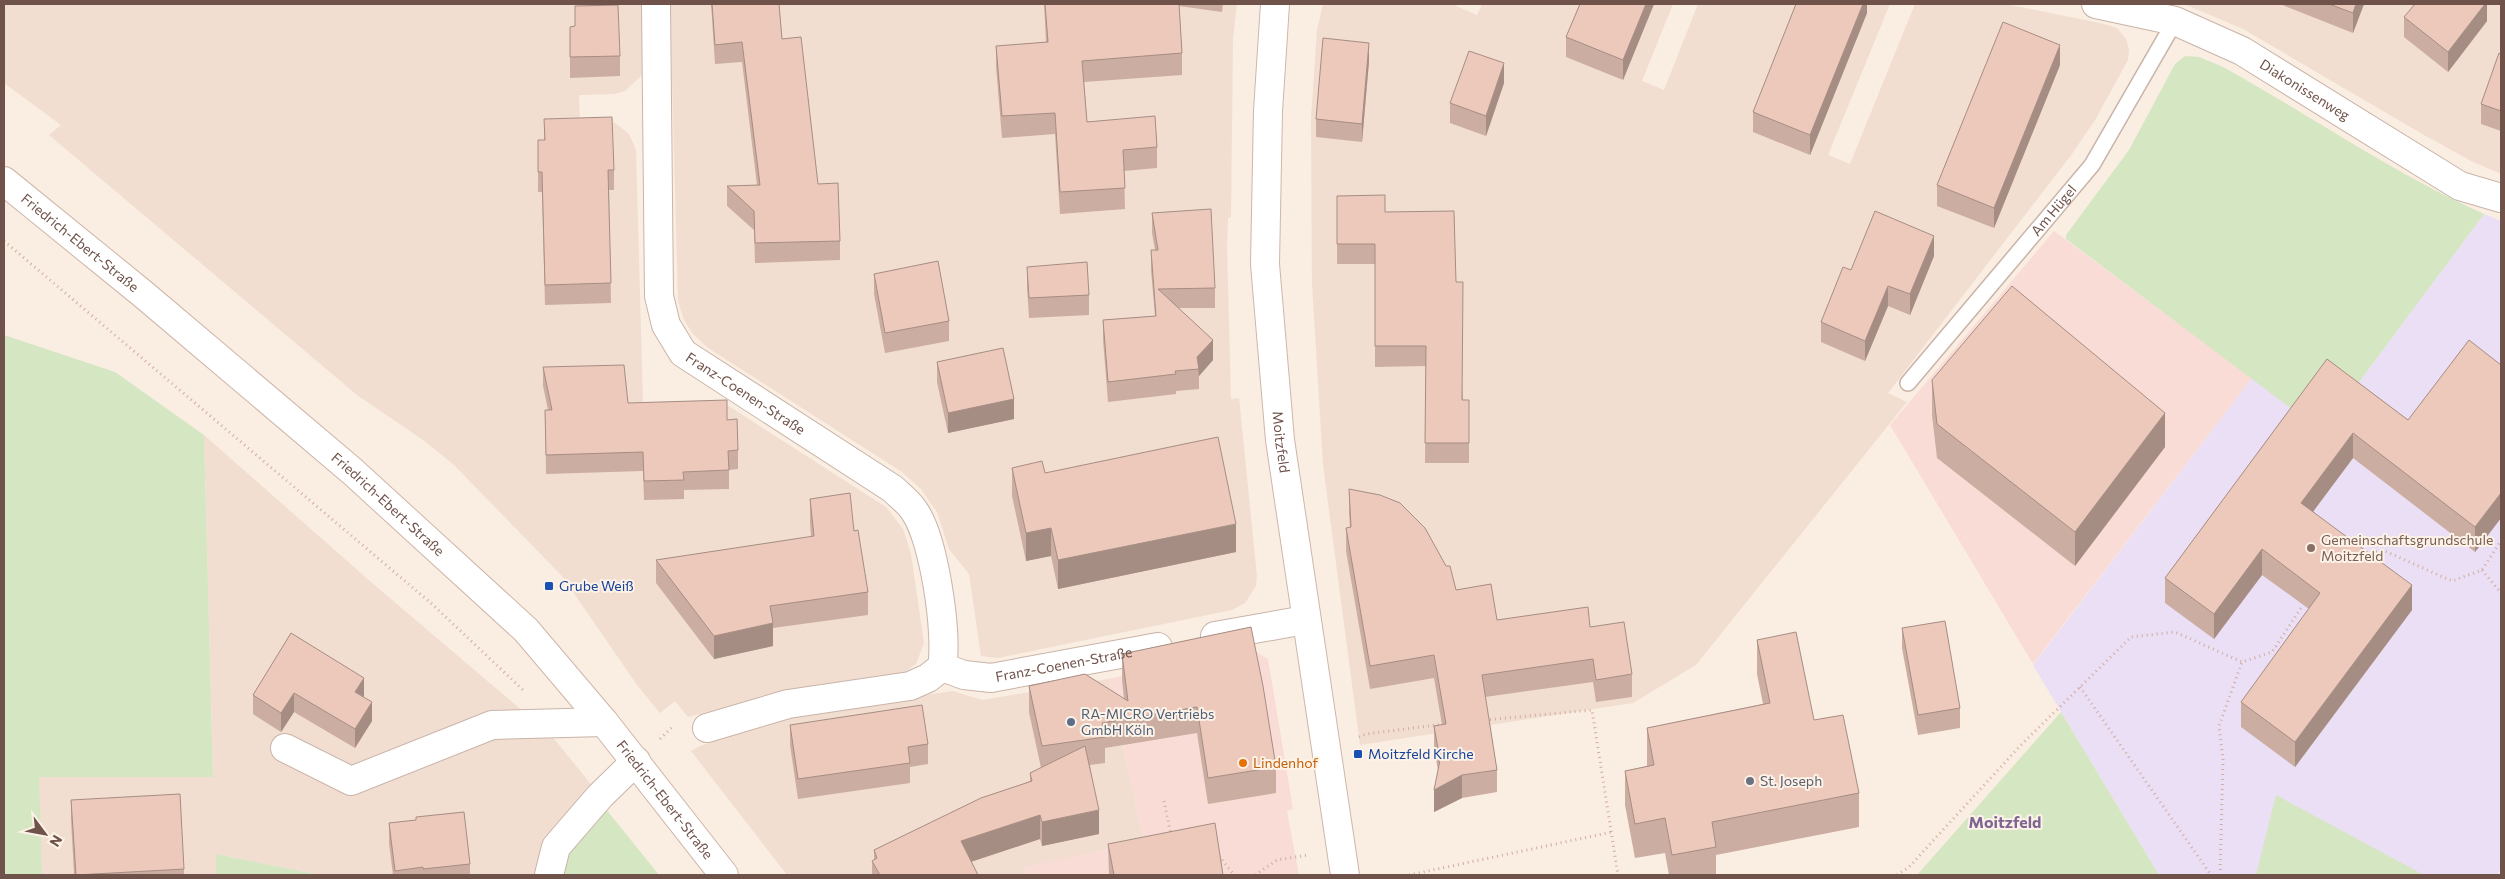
<svg xmlns="http://www.w3.org/2000/svg" width="2505" height="879" font-family="Commissioner,sans-serif">
  <rect width="100%" height="100%" fill="#faede1"/>
  <g fill="#f1ded1">
    <path d="M4 4H644V71L641 76 625 91 615 94 579 95 580 121 615 123 629 134 636 150 643 403 727 405 886 507 903 529 911 554 924 643 916 664 904 673 768 696 688 717 675 701 660 713 637 685 562 576 453 464 423 440 357 395 49 135 61 125 4 83Z"/>
    <path d="M670 4H1237L1233 39 1231 217 1228 218 1227 246 1231 399 1239 398 1257 576 1256 586 1245 603 1232 610 998 658 981 656 969 574 949 549 937 512 921 489 902 472 708 348 693 334 684 320 678 301Z"/>
    <path d="M1323 4H1457L1456 6 1477 15 1482 4H1673L1642 81 1664 90 1698 4H1890L1828 155 1850 164 1915 4H2006L2104 24 2117 28 2126 39 2129 49 2128 60 2095 120 2072 154 1888 393 1907 402 1696 665 1633 703 1360 745 1323 465 1312 284 1311 118 1317 30Z"/>
    <path d="M2184 4H2501V174L2473 162 2424 135 2243 29Z"/>
    <path d="M204 435 371 582 551 735 594 788 537 875H320L216 854V875H42L38 777H213Z"/>
    <path d="M1108 679 1144 841 1024 868 1026 875H787L691 751 700 746 793 715 953 691 982 700Z"/>
  </g>
  <g fill="#fadcd6">
    <path d="M2054 231 2252 378 2033 664 1890 425Z"/>
    <path d="M1253 650 1268 659 1293 809 1287 811 1299 875H1026L1024 867 1144 841 1108 679Z"/>
  </g>
  <path fill="#ebdff6" d="M2484 214 2501 221V868L2497 875H2159L2033 665 2252 378 2322 432Z"/>
  <g fill="#d5e6c2">
    <path d="M2185 56 2199 57 2221 66C2309 114 2392 173 2484 214L2322 432 2066 239V235L2129 150 2175 64Z"/>
    <path d="M4 335 115 372 204 435 213 777H39L42 875H4Z"/>
    <path d="M2061 712 2159 875H1917Z"/>
    <path d="M2276 795 2424 875H2256Z"/>
    <path d="M605 808 659 875H558L562 851Z"/>
    <path d="M216 854 320 875H216Z"/>
  </g>
  <g fill="none" stroke-linecap="round" stroke-linejoin="round">
    <g stroke="#c9b4a9" stroke-width="18">
      <g id="lane">
        <path id="s1" d="M1908 383 2092 165 2175 21"/>
      </g>
    </g>
    <g stroke="#c9b4a9" stroke-width="30">
      <g id="street">
        <path id="s2" d="M2096 4 2175 21 2242 51 2460 186 2501 198"/>
        <path id="s3" d="M656 5 659 296 666 325 683 353 893 489C900 496 910 503 915 512 934 540 948 633 942 667"/>
        <path d="M1215 636 1305 620"/>
        <path id="s4" d="M707 728 788 704 910 686 928 678 942 667 964 675 991 678 1158 647"/>
        <path d="M285 748 351 781 492 725 604 722"/>
        <path d="M549 875 556 847 600 796 636 761"/>
      </g>
    </g>
    <g stroke="#cfb6aa" stroke-width="30">
      <g id="secondary">
        <path id="s5" d="M1275 4 1268 111 1265 264 1280 440 1345 875"/>
        <path id="s6" d="M4 181 143 294 352 471 526 630 604 722 724 875"/>
      </g>
    </g>
    <g stroke="#d1ad9f" stroke-width="3" stroke-dasharray="1 4" stroke-linecap="butt">
      <path d="M4 241 432 604 523 690"/>
      <path d="M2366 553 2385 551 2452 581 2482 570 2501 541"/>
      <path d="M2482 570 2501 593"/>
      <path d="M2080 687 2211 875"/>
      <path d="M1485 720 1592 710 1618 875"/>
      <path d="M1359 737 1366 734 1444 724"/>
      <path d="M660 739 673 726"/>
      <path d="M1164 801 1171 835"/>
      <path d="M1219 856 1234 875"/>
      <path d="M1255 875 1277 860 1308 855"/>
      <path d="M1409 875 1612 832"/>
      <path d="M1897 875 1909 867 2020 746 2131 637 2175 632 2242 662 2272 652 2303 605"/>
      <path d="M2220 875 2223 759 2219 726 2242 662"/>
    </g>
    <use href="#lane" stroke="#fff" stroke-width="15"/>
    <use href="#street" stroke="#fff" stroke-width="28"/>
    <use href="#secondary" stroke="#fff" stroke-width="28"/>
  </g>
  <g fill="#ccada1">
    <path d="M711 4H779L782 39 818 184 840 241V260L755 263 754 230 727 206V186L757 185 742 62 715 64Z"/>
    <path d="M1044 4H1223L1222 12 1179 6 1182 53V75L1084 82 1087 122 1157 147V168L1124 171 1125 209 1060 214 1055 134 1002 138 996 67V46L1046 42Z"/>
    <path d="M1580 4H1654L1623 80 1566 57V37Z"/>
    <path d="M1867 4V13L1810 155 1753 132V112Z"/>
    <path d="M2280 4H2364L2353 33Z"/>
    <path d="M2487 4V21L2448 72 2404 37V17Z"/>
    <path d="M575 6 620 56V76L570 78V27L575 26Z"/>
    <path d="M2501 54V131L2481 124V104Z"/>
    <path d="M1369 61 1362 142 1316 137V119Z"/>
    <path d="M2060 65 1994 228 1937 206V185Z"/>
    <path d="M1504 83 1486 136 1450 123V103Z"/>
    <path d="M544 119 614 170V190H609L611 303 545 305 542 192H538V140H544Z"/>
    <path d="M1337 196 1385 212 1456 282 1463 400H1469V463H1425L1426 366 1375 367V264H1337Z"/>
    <path d="M1152 213 1215 288V308H1179L1213 360 1199 376V389L1176 391V394L1108 402 1103 340V320L1155 316 1151 270V250H1155L1152 233Z"/>
    <path d="M1934 256 1910 315 1888 306 1865 361 1821 342V322L1851 270Z"/>
    <path d="M1027 267 1089 295V315L1029 318 1027 287Z"/>
    <path d="M874 274 949 321V341L885 353 874 294Z"/>
    <path d="M2327 359 2408 420 2501 365V518L2475 552 2353 458 2313 511 2412 610 2295 767 2241 727V702L2309 609 2262 575 2214 639 2165 603V578Z"/>
    <path d="M937 362 1014 419 948 433 937 382Z"/>
    <path d="M543 367 628 403 738 450V469L729 470V489L684 490V499L644 500 643 471 546 474 545 410H548L543 386Z"/>
    <path d="M1932 380 2165 447 2075 566 1937 458 1932 415Z"/>
    <path d="M1012 468 1045 473 1236 552 1058 589 1051 556 1026 561 1012 496Z"/>
    <path d="M1349 489 1456 590 1497 620 1590 627 1632 674V697L1596 702 1593 682 1485 697 1497 770V792L1462 798 1434 812 1438 770 1434 749V726L1442 725 1434 678 1370 689 1346 551V528H1350L1349 512Z"/>
    <path d="M810 499 868 592V615L773 628V646L714 659 656 583V560L811 537 810 522Z"/>
    <path d="M1251 627 1276 767V793L1208 804 1197 733 1105 748V763L1090 765 1099 834 1042 846 1040 839 971 862 978 875H872V861L874 860V850L1030 781V773L1041 768 1029 712V686L1124 698 1122 680V654Z"/>
    <path d="M1902 628 1960 708V728L1918 735 1902 648Z"/>
    <path d="M291 633 364 697 372 721 355 748 294 712 281 732 253 714V695Z"/>
    <path d="M1757 640 1814 720 1859 793V827L1716 855V875H1669L1665 853 1635 858 1625 805V771L1647 766V728L1763 704 1757 674Z"/>
    <path d="M790 725 928 744V764L910 767V783L798 799 790 745Z"/>
    <path d="M71 800 184 869V875H74L71 820Z"/>
    <path d="M416 817 470 864V875H393L389 843V823L416 820Z"/>
    <path d="M1108 844 1223 875H1109Z"/>
  </g>
  <g fill="#a68d83">
    <path d="M1646 4H1654L1623 80V60Z"/>
    <path d="M1863 4H1867V13L1810 155V135Z"/>
    <path d="M2356 4H2364L2353 33V13Z"/>
    <path d="M2485 4H2487V21L2448 72V52Z"/>
    <path d="M1369 43V61L1362 142V124Z"/>
    <path d="M2060 45V65L1994 228V208Z"/>
    <path d="M1504 63V83L1486 136V116Z"/>
    <path d="M1934 236V256L1910 315V294Z"/>
    <path d="M1888 286V306L1865 361V341Z"/>
    <path d="M1213 340V360L1199 376 1197 357Z"/>
    <path d="M1014 399V419L948 433V413Z"/>
    <path d="M2165 413V447L2075 566V532Z"/>
    <path d="M2353 433V458L2301 528V503Z"/>
    <path d="M2501 493V518L2475 552V527Z"/>
    <path d="M1236 524V552L1058 589V560Z"/>
    <path d="M1051 528V556L1026 561V533Z"/>
    <path d="M2262 549V575L2214 639V614Z"/>
    <path d="M2412 585V610L2295 767V742Z"/>
    <path d="M773 623V646L714 659V636Z"/>
    <path d="M364 678V697L355 692Z"/>
    <path d="M294 693V712L281 732V713Z"/>
    <path d="M372 702V721L355 748V729Z"/>
    <path d="M1462 775V798L1434 812V790Z"/>
    <path d="M1099 810V834L1042 846V822Z"/>
    <path d="M1040 815V839L961 865V841Z"/>
  </g>
  <g fill="#edc9bb" stroke="#a68d83">
    <path d="M712 4H779L782 39 801 37 818 184 838 183 840 241 755 243 754 211 727 186 760 185 742 42 715 45Z"/>
    <path d="M1045 4H1179L1182 53 1082 61 1087 122 1155 116 1157 147 1123 150 1125 188 1060 192 1055 113 1002 116 996 46 1048 42Z"/>
    <path d="M1580 4H1646L1623 60 1566 37Z"/>
    <path d="M1796 4H1863L1810 135 1753 112Z"/>
    <path d="M2329 4H2356L2353 13Z"/>
    <path d="M2415 4H2485L2448 52 2404 17Z"/>
    <path d="M618 5 620 56 570 57V27L575 26V6Z"/>
    <path d="M2003 22 2060 45 1994 208 1937 185Z"/>
    <path d="M1323 38 1369 43 1362 124 1316 119Z"/>
    <path d="M1469 51 1504 63 1486 116 1450 103Z"/>
    <path d="M2499 53 2501 54V111L2481 104Z"/>
    <path d="M612 117 614 170H608L611 283 545 285 542 172H538V140H545L544 119Z"/>
    <path d="M1385 195V212L1454 211 1456 282H1463L1462 400H1469V443H1425L1426 346H1375V244H1337V196Z"/>
    <path d="M1211 209 1215 288 1158 289 1213 340 1197 357 1199 369 1175 371 1176 374 1108 382 1103 320 1156 316 1151 250H1158L1152 213Z"/>
    <path d="M1875 211 1934 236 1910 294 1888 286 1865 341 1821 322 1843 267 1851 270Z"/>
    <path d="M938 261 949 321 885 333 874 274Z"/>
    <path d="M1087 262 1089 295 1029 298 1027 267Z"/>
    <path d="M2012 286 2165 413 2075 532 1937 424 1932 380Z"/>
    <path d="M2469 340 2501 365V493L2475 527 2353 433 2301 503 2412 585 2295 742 2241 702 2320 593 2262 549 2214 614 2165 578 2327 359 2408 420Z"/>
    <path d="M1003 348 1014 399 948 413 937 362Z"/>
    <path d="M624 365 628 403 727 400V420L737 419 738 450 728 451 729 470 683 472 684 480 644 481 643 452 546 455 545 410H552L543 367Z"/>
    <path d="M1218 437 1236 524 1058 560 1051 528 1026 533 1012 468 1042 461 1045 473Z"/>
    <path d="M1349 489 1380 495 1400 503 1425 528 1446 566H1450L1456 590 1491 584 1497 620 1588 607 1590 627 1624 622 1632 674 1596 680 1593 659 1482 675 1497 770 1462 775 1434 790 1440 760 1434 726 1446 724 1434 655 1370 666 1346 528 1351 527Z"/>
    <path d="M850 493 854 531 858 530 868 592 770 606 773 623 714 636 656 560 814 536 810 499Z"/>
    <path d="M1945 621 1960 708 1918 715 1902 628Z"/>
    <path d="M1251 627 1263 686 1276 767 1208 778 1197 707 1102 723 1105 737 1042 746 1029 686 1085 674 1128 701 1122 654Z"/>
    <path d="M1796 632 1814 720 1843 715 1859 793 1712 822 1716 847 1672 855 1665 818 1635 824 1625 771 1654 765 1647 728 1770 703 1757 640Z"/>
    <path d="M291 633 364 678 355 692 372 702 355 729 294 693 281 713 253 695Z"/>
    <path d="M922 705 928 744 908 747 910 763 798 779 790 725Z"/>
    <path d="M1085 746 1099 810 1042 822 1040 815 961 841 978 875H880L872 861 877 858 874 850 981 798 1032 781 1030 773Z"/>
    <path d="M180 794 184 869 76 875 71 800Z"/>
    <path d="M464 812 470 864 423 869V867L395 871 389 823 416 820V817Z"/>
    <path d="M1215 823 1223 875H1114L1108 844Z"/>
  </g>
  <circle fill="#8d6e63" stroke="#fdf2e7" stroke-width="2" cx="2311" cy="548" r="5"/>
  <g fill="#1a4fb4" stroke="#fdf2e7" stroke-width="2">
    <rect x="544" y="581" width="10" height="10" rx="2.5"/>
    <rect x="1353" y="749" width="10" height="10" rx="2.5"/>
  </g>
  <circle fill="#5c6f8a" stroke="#fdf2e7" stroke-width="2" cx="1071" cy="722" r="5"/>
  <circle fill="#e8710a" stroke="#fdf2e7" stroke-width="2" cx="1243" cy="763" r="5"/>
  <circle fill="#6b7280" stroke="#fdf2e7" stroke-width="2" cx="1750" cy="781" r="5"/>
  <g text-anchor="middle" stroke-width="4" stroke-linejoin="round" paint-order="stroke">
    <g font-size="14" fill="#6f534a" stroke="#fdf2e7">
      <text dy="5" stroke="none"><textPath href="#s2" startOffset="228">Diakonissenweg</textPath></text>
      <text dy="5" stroke="none"><textPath href="#s1" startOffset="226">Am Hügel</textPath></text>
      <text dy="5" stroke="none"><textPath href="#s6" startOffset="98">Friedrich-Ebert-Straße</textPath></text>
      <text dy="5" stroke="none"><textPath href="#s3" startOffset="428">Franz-Coenen-Straße</textPath></text>
      <text dy="5" stroke="none"><textPath href="#s5" startOffset="439">Moitzfeld</textPath></text>
      <text dy="5" stroke="none"><textPath href="#s6" startOffset="502">Friedrich-Ebert-Straße</textPath></text>
      <text dy="5" stroke="none"><textPath href="#s4" startOffset="370">Franz-Coenen-Straße</textPath></text>
      <text dy="5" stroke="none"><textPath href="#s6" startOffset="908">Friedrich-Ebert-Straße</textPath></text>
    </g>
    <g font-size="14" fill="#785e54" stroke="#fdf2e7" text-anchor="start">
      <text x="2321" y="545">Gemeinschaftsgrundschule<tspan x="2321" dy="16">Moitzfeld</tspan></text>
    </g>
    <g font-size="14" fill="#164399" stroke="#fdf2e7" text-anchor="start">
      <text x="559" y="591">Grube Weiß</text>
      <text x="1368" y="759">Moitzfeld Kirche</text>
    </g>
    <g font-size="14" fill="#4e5e75" stroke="#fdf2e7" text-anchor="start">
      <text x="1081" y="719">RA-MICRO Vertriebs<tspan x="1081" dy="16">GmbH Köln</tspan></text>
    </g>
    <g font-size="14" fill="#c56008" stroke="#fdf2e7" text-anchor="start">
      <text x="1253" y="768">Lindenhof</text>
    </g>
    <g font-size="14" fill="#5b616d" stroke="#fdf2e7" text-anchor="start">
      <text x="1760" y="786">St. Joseph</text>
    </g>
    <g font-size="16" font-weight="bold" fill="#7e6692" stroke="#fdf2e7">
      <text x="2005" y="828">Moitzfeld</text>
    </g>
  </g>
  <rect width="2505" height="879" fill="none" stroke="#6f534a" stroke-width="10"/>
  <g transform="translate(45 834) rotate(122)" stroke="#fdf2e7" stroke-width="4" paint-order="stroke">
  <path d="M0-4L9 19L0 12L-9 19Z" fill="#6f534a"/>
  <text y="-8" font-size="14" font-weight="bold" text-anchor="middle" fill="#6f534a">N</text>
  </g>
</svg>
